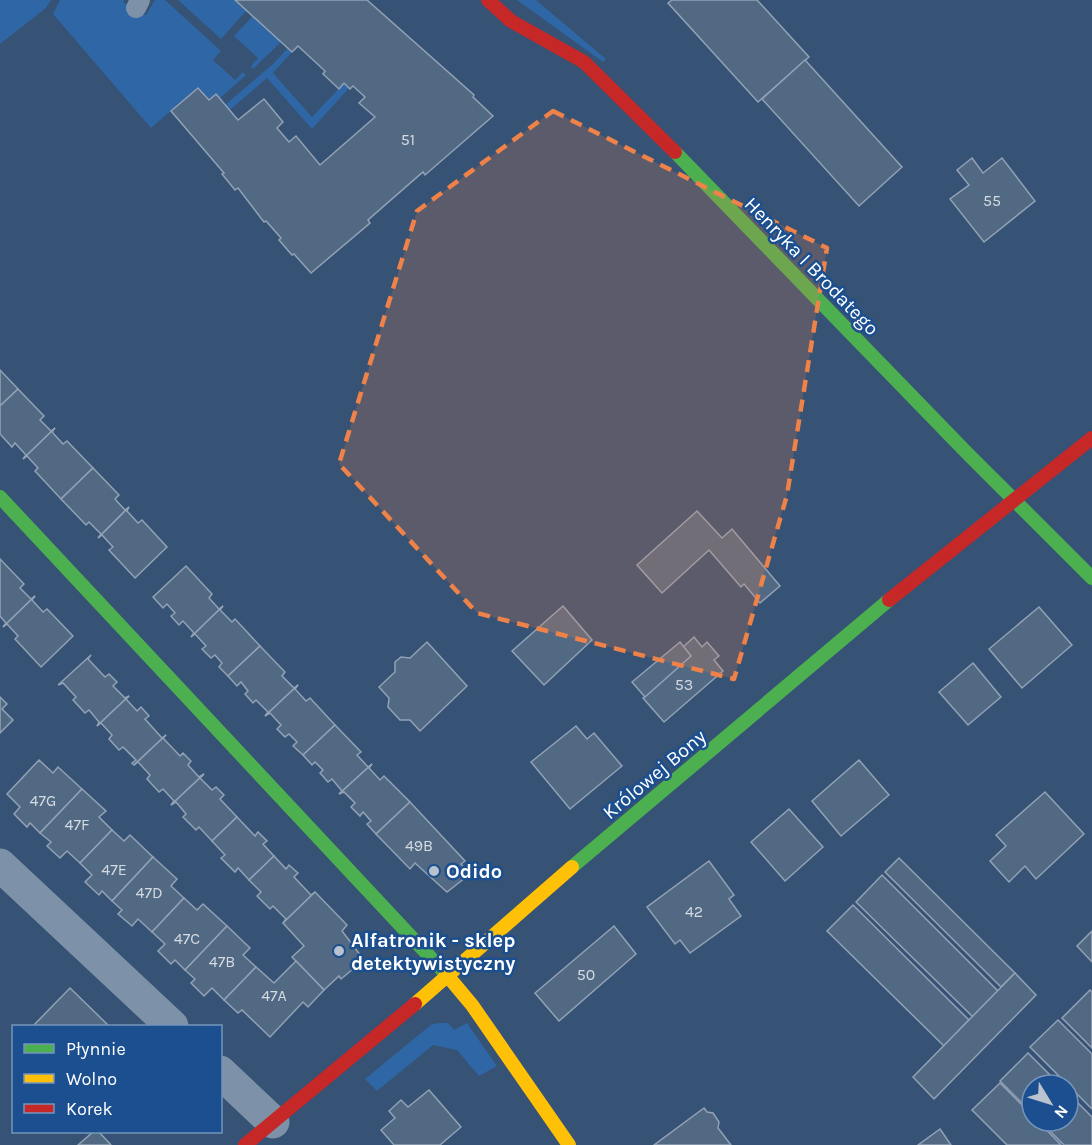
<svg xmlns="http://www.w3.org/2000/svg" width="1092" height="1145" font-family="Karla,sans-serif">
  <rect width="100%" height="100%" fill="#365274"/>
  <g fill="#2f66a5">
    <path d="M0 0H51L46 8 0 44Z"/>
    <path d="M60 0H124L123 2 146 15 155 0H165L221 51 213 60 235 80 243 72 246 75 220 98 216 93 209 99 198 87 151 128 53 14Z"/>
    <path d="M178 0H234L246 11 221 39Z"/>
    <path d="M517 0H536L606 59 603 62Z"/>
    <path d="M253 16 281 42 253 69 251 66 258 58 234 36Z"/>
    <path d="M288 48 292 52 273 73 312 117 344 83 349 88 312 129 267 78 230 110 225 105 273 64Z"/>
    <path d="M440 1023H448L454 1030 467 1023 497 1066 479 1076 457 1050 433 1045 377 1091 365 1079 432 1024Z"/>
  </g>
  <g fill="#526984" stroke="#92a2b6" stroke-width="1.5">
    <path d="M235 0H367L474 95 473 97 493 116 425 175 423 172 368 220 370 223 311 273 294 254 292 255 279 240 281 238 266 221 264 222 238 188 235 190 222 174 224 173 171 111 198 88 209 100 216 94 238 120 264 99 283 122 277 128 289 142 296 136 320 165 375 117 359 103 365 97 353 86 350 89 344 83 339 89 323 74 325 71 298 46 292 52Z"/>
    <path d="M672 0H757L809 57 758 102 668 3Z"/>
    <path d="M805 60 902 167 859 206 762 99Z"/>
    <path d="M972 158 983 173 1002 158 1035 201 984 242 950 199 969 185 957 170Z"/>
    <path d="M0 370 18 389 0 406Z"/>
    <path d="M18 389 44 416 40 420 51 431 55 428 23 459 26 455 15 443 12 447 0 434V406Z"/>
    <path d="M55 428 52 432 63 444 67 441 93 468 61 499 35 471 38 468 27 456 23 459Z"/>
    <path d="M93 468 119 495 115 499 125 510 129 507 98 538 101 534 89 522 86 525 61 499Z"/>
    <path d="M129 507 127 511 138 523 142 520 167 547 135 578 109 550 113 547 102 535 98 538Z"/>
    <path d="M697 511 722 538 732 529 780 586 760 603 744 584 741 587 709 550 662 593 637 565Z"/>
    <path d="M0 559 24 584 20 588 31 599 35 596 3 627 6 623 0 616Z"/>
    <path d="M186 566 212 594 209 598 219 609 223 606 191 637 194 633 183 621 179 625 171 616 175 613 167 604 163 608 153 597Z"/>
    <path d="M35 596 32 600 43 612 47 609 73 636 41 667 15 639 18 636 7 624 3 627Z"/>
    <path d="M223 606 220 610 232 622 235 619 260 646 228 676 219 667 222 663 215 655 211 658 202 649 206 646 195 634 191 637Z"/>
    <path d="M563 606 592 640 544 685 512 651Z"/>
    <path d="M1039 607 1072 645 1022 688 989 649Z"/>
    <path d="M694 637 702 647 707 642 719 656 714 660 723 671 664 722 643 698 691 656 683 647Z"/>
    <path d="M427 642 467 686 420 731 410 720H400L388 707 389 698 379 687 395 672V662L401 657 410 658Z"/>
    <path d="M680 642 691 656 645 697 632 682Z"/>
    <path d="M260 646 285 672 282 676 294 688 298 685 265 716 268 712 256 700 253 703 245 694 248 691 241 682 237 686 228 676Z"/>
    <path d="M91 655 88 659 105 677 109 674 117 682 113 686 125 698 129 696 97 726 99 722 89 710 85 713 73 700 76 697 63 683 58 685Z"/>
    <path d="M973 663 1001 697 968 725 939 692Z"/>
    <path d="M298 685 295 689 306 701 310 698 335 725 303 755 293 746 297 742 289 734 285 737 277 729 281 725 270 713 265 716Z"/>
    <path d="M129 696 126 699 137 711 141 707 149 716 145 719 162 738 166 735 134 765 132 763 136 760 123 747 119 750 109 739 112 735 101 723 97 726Z"/>
    <path d="M0 697 7 704 2 709 13 720 0 733Z"/>
    <path d="M335 725 361 752 357 755 368 767 372 764 339 794 342 791 332 779 328 782 320 773 323 770 315 762 312 765 303 755Z"/>
    <path d="M576 726 587 739 594 733 622 766 570 809 531 762Z"/>
    <path d="M166 735 163 738 180 756 183 753 191 761 188 765 199 777 204 774 171 805 174 801 163 789 159 792 147 779 150 775 138 762 134 765Z"/>
    <path d="M39 760 53 773 58 767 82 789 40 833 30 823 27 827 14 814 20 807 7 794Z"/>
    <path d="M859 760 889 795 841 836 812 801Z"/>
    <path d="M372 764 369 768 380 780 384 776 410 802 376 834 367 824 371 821 363 812 360 816 351 807 355 803 344 792 339 794Z"/>
    <path d="M204 774 200 778 212 790 216 787 224 795 220 799 237 817 212 841 199 827 196 830 183 817 186 814 176 802 171 805Z"/>
    <path d="M82 789 106 811 99 817 112 830 80 863 67 851 60 858 47 846 51 842 40 833Z"/>
    <path d="M1045 792 1084 834 1036 879 1025 866 1009 882 990 861 1006 846 996 835Z"/>
    <path d="M410 802 465 861 461 864 470 874 447 892 415 863 410 869 376 834Z"/>
    <path d="M789 809 823 847 785 881 751 842Z"/>
    <path d="M237 817 255 836 258 832 267 841 263 844 274 856 249 880 238 868 235 872 221 858 225 855 212 841Z"/>
    <path d="M112 830 124 841 130 835 153 857 112 901 102 891 99 895 85 882 92 875 80 863Z"/>
    <path d="M274 856 286 869 289 865 298 873 294 877 311 895 315 892 283 923 286 919 273 906 270 909 257 896 261 892 249 880Z"/>
    <path d="M153 857 177 879 171 886 184 898 152 932 138 919 132 926 118 914 122 910 112 901Z"/>
    <path d="M899 858 1015 973 1001 987 885 872Z"/>
    <path d="M709 861 734 895 729 899 741 916 690 953 680 940 675 944 647 907Z"/>
    <path d="M882 875 998 991 973 1017 856 902Z"/>
    <path d="M315 892 347 925 342 931 364 960 341 979 339 976 324 990 292 957 304 946 283 923Z"/>
    <path d="M184 898 197 910 203 904 227 926 185 970 175 960 171 964 158 951 165 944 152 932Z"/>
    <path d="M853 905 969 1020 944 1046 827 931Z"/>
    <path d="M227 926 250 948 243 955 256 967 224 1000 212 988 204 996 191 983 195 979 185 970Z"/>
    <path d="M614 926 636 954 559 1021 535 993Z"/>
    <path d="M1092 931V962L1077 946Z"/>
    <path d="M296 961 324 990 308 1007 303 1002 270 1037 242 1010 238 1013 224 1000 256 967 274 983Z"/>
    <path d="M1015 973 1036 995 934 1099 913 1077Z"/>
    <path d="M70 988 108 1025 106 1026H33Z"/>
    <path d="M1090 990 1092 992V1048L1062 1018Z"/>
    <path d="M1058 1020 1092 1054V1109L1030 1047Z"/>
    <path d="M1028 1053 1060 1085H1032V1113L1000 1081Z"/>
    <path d="M1000 1083 1032 1115V1121H1038L1061 1145H1007L972 1110Z"/>
    <path d="M429 1090 461 1127 440 1145H394L381 1130 395 1118 389 1111 401 1100 408 1107Z"/>
    <path d="M1068 1093 1092 1117V1145H1064L1040 1121H1068Z"/>
    <path d="M704 1108 707 1112 713 1113 719 1122 718 1128 731 1145H654Z"/>
    <path d="M940 1129 951 1145H918Z"/>
    <path d="M93 1132H99L111 1145H78Z"/>
  </g>
  <g fill="none" stroke-linecap="round" stroke-linejoin="round">
    <path stroke="#7d92a8" stroke-width="20" d="M136 8 140 0"/>
    <g stroke="#7d92a8" stroke-width="33">
      <path d="M0 865 172 1026"/>
      <path d="M220 1072 273 1122"/>
    </g>
    <g stroke="#4caf50" stroke-width="14">
      <path d="M675 152 966 452 1092 578"/>
      <path d="M0 497 446 974"/>
      <path d="M572 867 889 600"/>
    </g>
    <g stroke="#ffc107" stroke-width="14">
      <path d="M446 974 472 1005 569 1145"/>
      <path d="M415 1004 572 867"/>
    </g>
    <g stroke="#c62828" stroke-width="14">
      <path d="M488 0 511 21 584 62 675 152"/>
      <path d="M889 600 1092 438"/>
      <path d="M245 1145 415 1004"/>
    </g>
  </g>
  <path fill="#ee8249" fill-opacity="0.2" stroke="#ee8249" stroke-width="4.5" stroke-dasharray="12 8" stroke-linejoin="round" d="M553 111 827 248 787 495 734 679 477 613 339 464 417 211Z"/>
  <g fill="#b9c2ce" stroke="#1b4f8f" stroke-width="2">
    <circle cx="434" cy="871" r="6"/>
    <circle cx="339" cy="951" r="6"/>
  </g>
  <g text-anchor="middle" stroke-width="5" stroke-linejoin="round" paint-order="stroke">
    <g font-size="16" fill="#d4dae0">
      <text x="408" y="145">51</text>
      <text x="992" y="206">55</text>
      <text x="684" y="690">53</text>
      <text x="43" y="806">47G</text>
      <text x="77" y="830">47F</text>
      <text x="419" y="851">49B</text>
      <text x="114" y="875">47E</text>
      <text x="149" y="898">47D</text>
      <text x="694" y="917">42</text>
      <text x="187" y="944">47C</text>
      <text x="222" y="967">47B</text>
      <text x="586" y="980">50</text>
      <text x="274" y="1001">47A</text>
    </g>
    <g font-size="20" fill="#fff" stroke="#1b4f8f">
      <text transform="translate(812 266) rotate(46)" y="7">Henryka I Brodatego</text>
      <text transform="translate(654 774) rotate(-40)" y="7">Królowej Bony</text>
    </g>
    <g font-size="20" font-weight="bold" fill="#fff" stroke="#1b4f8f" text-anchor="start">
      <text x="446" y="878">Odido</text>
      <text x="351" y="947">Alfatronik - sklep<tspan x="351" dy="23">detektywistyczny</tspan></text>
    </g>
  </g>
  <rect x="12" y="1025" width="210" height="108" fill="#1b4f8f" stroke="#7695bc" stroke-width="1.5"/>
  <rect x="24" y="1044" width="30" height="9" fill="#4caf50" stroke="#7695bc" stroke-width="1.5"/>
  <text x="66" y="1055" font-size="18" fill="#ffffff">Płynnie</text>
  <rect x="24" y="1074" width="30" height="9" fill="#ffc107" stroke="#7695bc" stroke-width="1.5"/>
  <text x="66" y="1085" font-size="18" fill="#ffffff">Wolno</text>
  <rect x="24" y="1104" width="30" height="9" fill="#c62828" stroke="#7695bc" stroke-width="1.5"/>
  <text x="66" y="1115" font-size="18" fill="#ffffff">Korek</text>
  <g transform="translate(1050 1103) rotate(128)"><circle r="28" fill="#1b4f8f" stroke="#7695bc" stroke-width="1.5"/>
  <path d="M0-4.5L10 22L0 15L-10 22Z" fill="#b9c2ce"/>
  <text y="-9" font-size="16" font-weight="bold" text-anchor="middle" fill="#ffffff">N</text>
  </g>
</svg>
